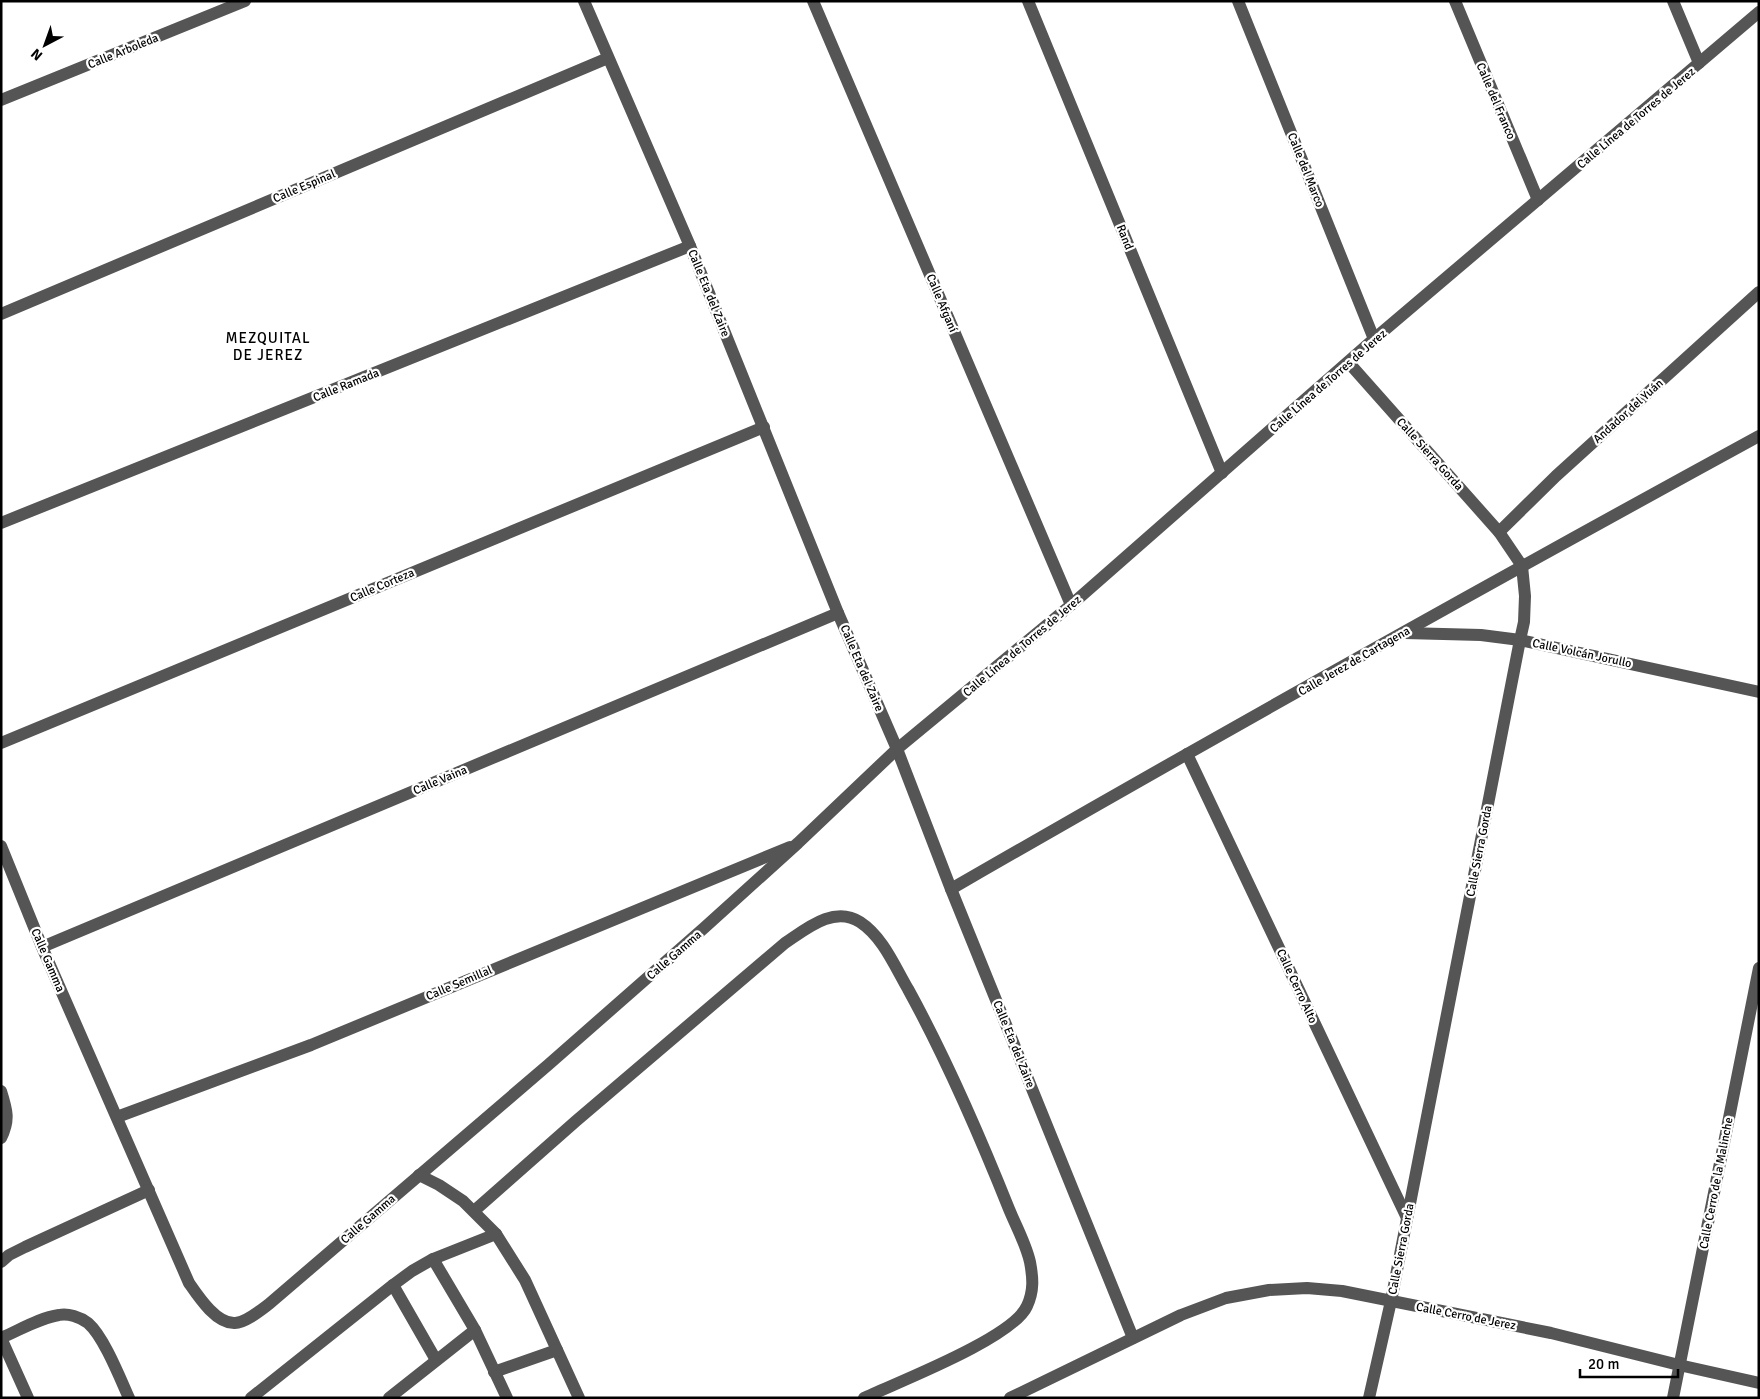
<svg xmlns="http://www.w3.org/2000/svg" width="1760" height="1399" font-family="Signika,sans-serif">
  <rect width="100%" height="100%" fill="#fff"/>
  <g fill="none" stroke-linecap="round" stroke-linejoin="round">
    <g stroke="#555" stroke-width="12">
      <path d="M584 1 690 246 838 613 897 749 951 889 1133 1338"/>
      <path d="M813 1 1071 605"/>
      <path d="M1028 1 1222 473"/>
      <path d="M1238 1 1374 339"/>
      <path d="M1455 1 1538 200"/>
      <path d="M1673 1 1699 63"/>
      <path d="M1 100 245 1"/>
      <path d="M1 314 608 58"/>
      <path d="M1349 363 1499 532 1522 566 1525 596 1524 622 1520 640 1391 1301 1369 1398"/>
      <path d="M1 523 690 246"/>
      <path d="M1499 532 1556 476 1759 292"/>
      <path d="M1405 633 1481 635 1520 640 1759 692"/>
      <path d="M1 743 764 427"/>
      <path d="M1187 754 1407 1218"/>
      <path d="M1 846 42 947 189 1283C198 1296 216 1324 235 1323 245 1323 261 1310 269 1304L548 1065 704 928 798 843 897 749 1071 605 1374 339 1759 12"/>
      <path d="M951 889C1218 735 1488 584 1759 436"/>
      <path d="M42 947 838 613"/>
      <path d="M1 1091C7 1110 10 1120 1 1138"/>
      <path d="M117 1117 311 1045 790 847"/>
      <path d="M419 1175 439 1185 463 1201 496 1234 525 1280 579 1398"/>
      <path d="M474 1211 576 1121 785 943C806 929 834 905 860 922 883 937 895 967 908 989 947 1060 979 1134 1009 1209 1016 1226 1026 1244 1030 1262 1033 1278 1034 1291 1027 1306 1013 1338 898 1382 864 1398"/>
      <path d="M433 1259 496 1234"/>
      <path d="M1 1262 9 1255 25 1247 149 1190"/>
      <path d="M393 1285 436 1360"/>
      <path d="M494 1372 557 1350"/>
      <path d="M28 1398 1 1338C20 1330 39 1318 59 1315 68 1313 80 1317 88 1323 104 1337 120 1378 129 1398"/>
      <path d="M251 1398 393 1285 412 1271 433 1259 475 1330 507 1398"/>
      <path d="M389 1398 475 1330"/>
      <path d="M1010 1398 1181 1315 1226 1298 1269 1290 1307 1288 1342 1291 1551 1333 1679 1365 1759 1383"/>
      <path d="M1673 1398 1759 968"/>
    </g>
  </g>
  <g text-anchor="middle" stroke-width="4.5" stroke-linejoin="round" paint-order="stroke">
    <g font-size="12" fill="#000" stroke="#fff">
      <text transform="translate(123 51) rotate(-22)" y="4">Calle Arboleda</text>
      <text transform="translate(1496 101) rotate(67)" y="4">Calle del Franco</text>
      <text transform="translate(1636 118) rotate(-40)" y="4">Calle Línea de Torres de Jerez</text>
      <text transform="translate(1306 170) rotate(68)" y="4">Calle del Marco</text>
      <text transform="translate(304 186) rotate(-23)" y="4">Calle Espinal</text>
      <text transform="translate(1125 237) rotate(68)" y="4">Rand</text>
      <text transform="translate(709 293) rotate(68)" y="4">Calle Eta del Zaire</text>
      <text transform="translate(942 303) rotate(67)" y="4">Calle Afganí</text>
      <text transform="translate(1328 381) rotate(-41)" y="4">Calle Línea de Torres de Jerez</text>
      <text transform="translate(346 385) rotate(-22)" y="4">Calle Ramada</text>
      <text transform="translate(1628 411) rotate(-42)" y="4">Andador del Yuán</text>
      <text transform="translate(1430 454) rotate(48)" y="4">Calle Sierra Gorda</text>
      <text transform="translate(382 585) rotate(-23)" y="4">Calle Corteza</text>
      <text transform="translate(1022 646) rotate(-40)" y="4">Calle Línea de Torres de Jerez</text>
      <text transform="translate(1582 653) rotate(12)" y="4">Calle Volcán Jorullo</text>
      <text transform="translate(1354 661) rotate(-30)" y="4">Calle Jerez de Cartagena</text>
      <text transform="translate(862 668) rotate(67)" y="4">Calle Eta del Zaire</text>
      <text transform="translate(440 780) rotate(-23)" y="4">Calle Vaina</text>
      <text transform="translate(1479 851) rotate(-79)" y="4">Calle Sierra Gorda</text>
      <text transform="translate(674 955) rotate(-41)" y="4">Calle Gamma</text>
      <text transform="translate(48 960) rotate(67)" y="4">Calle Gamma</text>
      <text transform="translate(459 983) rotate(-23)" y="4">Calle Semillal</text>
      <text transform="translate(1297 986) rotate(65)" y="4">Calle Cerro Alto</text>
      <text transform="translate(1014 1044) rotate(68)" y="4">Calle Eta del Zaire</text>
      <text transform="translate(1716 1183) rotate(-79)" y="4">Calle Cerro de la Malinche</text>
      <text transform="translate(368 1219) rotate(-41)" y="4">Calle Gamma</text>
      <text transform="translate(1401 1249) rotate(-79)" y="4">Calle Sierra Gorda</text>
      <text transform="translate(1466 1316) rotate(11)" y="4">Calle Cerro de Jerez</text>
    </g>
    <g font-size="15" letter-spacing="1" fill="#000" stroke="#fff">
      <text x="268" y="343">MEZQUITAL<tspan x="268" dy="17">DE JEREZ</tspan></text>
    </g>
  </g>
  <rect width="1760" height="1399" fill="none" stroke="#000000" stroke-width="5"/>
  <g transform="translate(45 45) rotate(221)" stroke="#ffffff" stroke-width="4" paint-order="stroke">
  <path d="M0-4L9 19L0 12L-9 19Z" fill="#000000"/>
  <text y="-8" font-size="14" font-weight="bold" text-anchor="middle" fill="#000000">N</text>
  </g>
  <path d="M1580 1369v8h98v-8" fill="none" stroke="#000000" stroke-width="2.5"/>
  <text x="1588" y="1369" font-size="15" fill="#000000" stroke="#ffffff" stroke-width="4" paint-order="stroke">20 m</text>
</svg>
